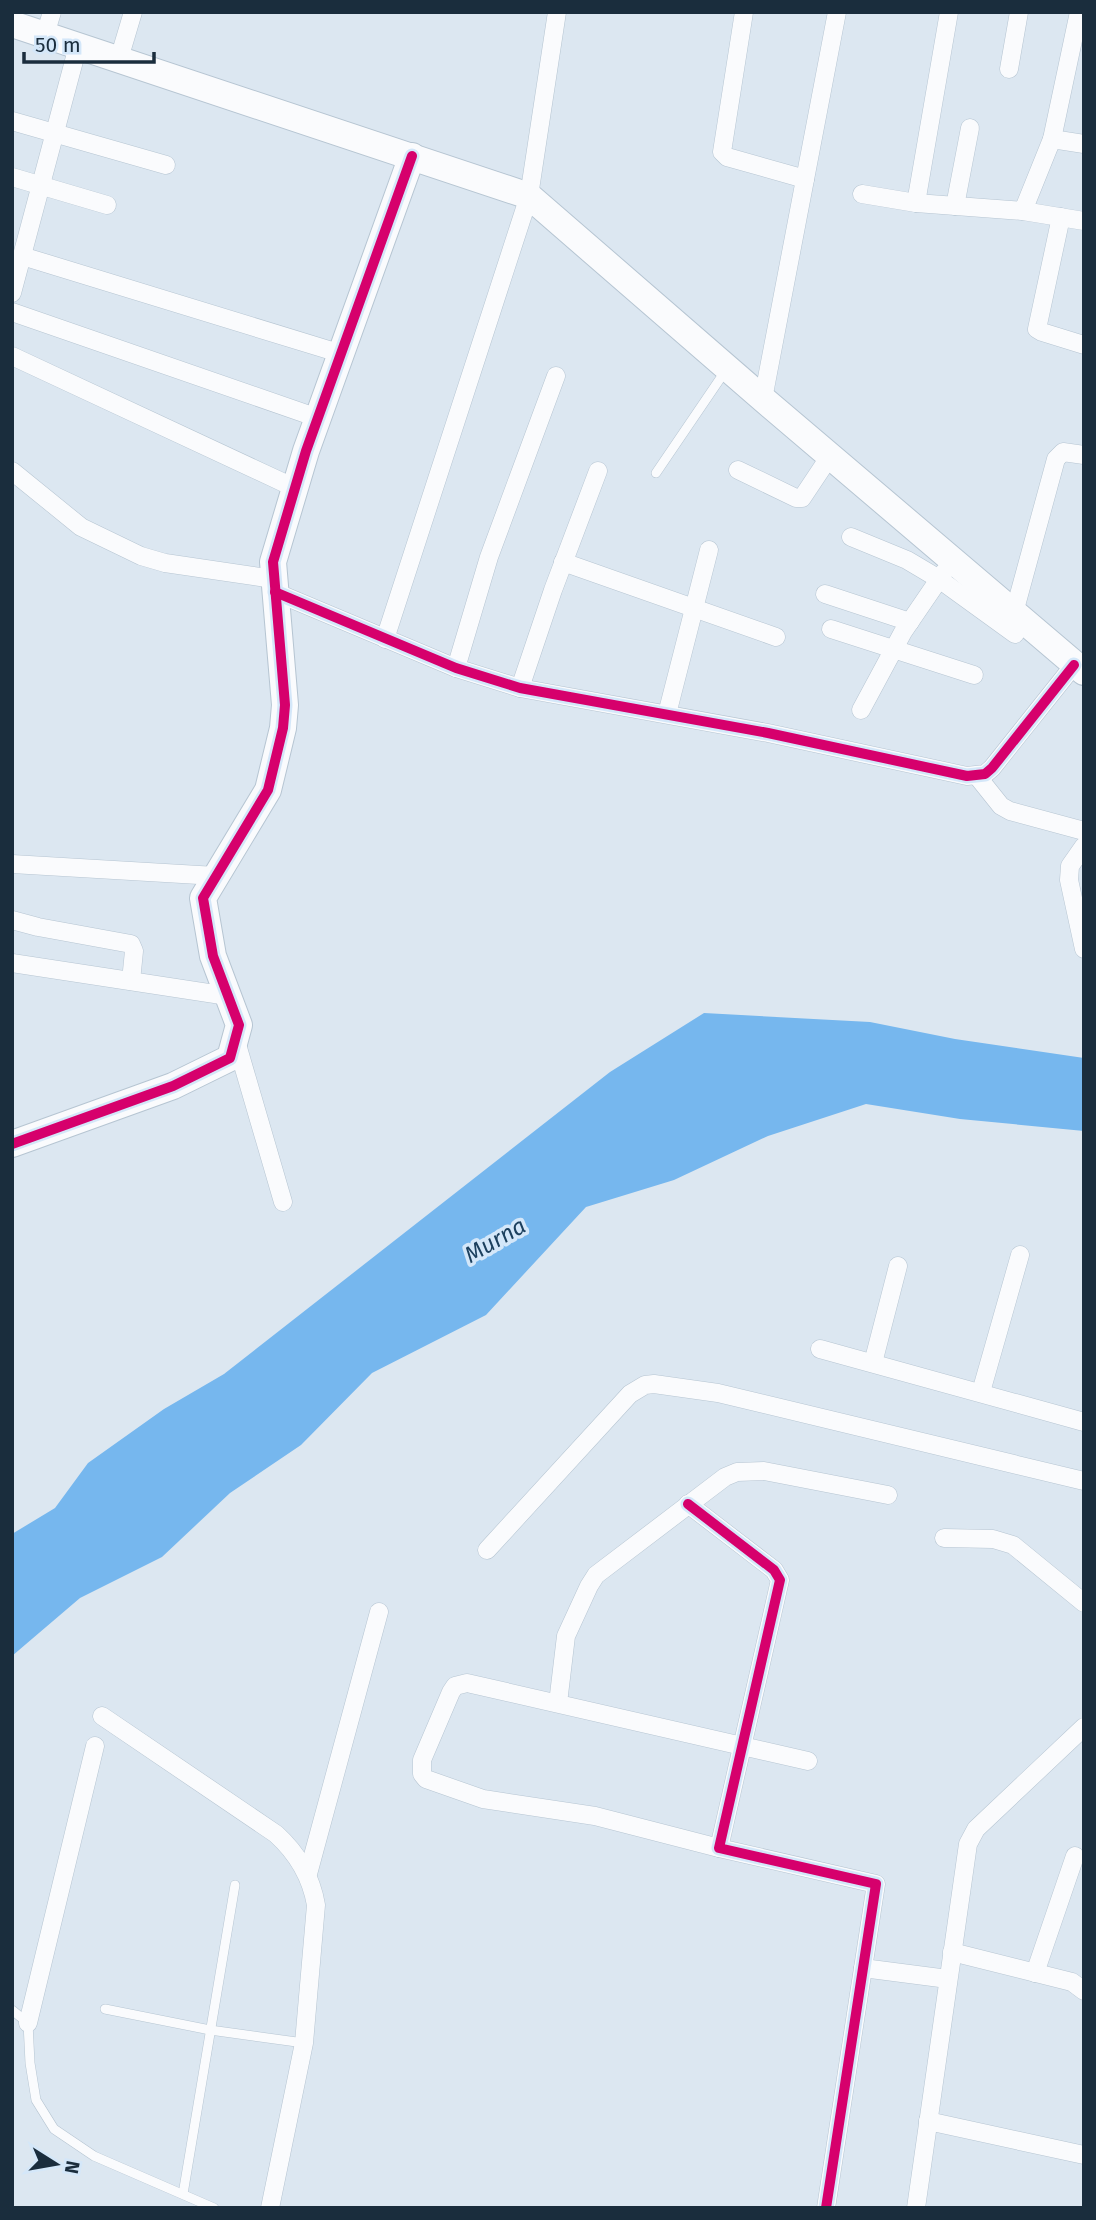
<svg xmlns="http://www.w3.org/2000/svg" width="1096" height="2220" font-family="'Fira Sans',sans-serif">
  <rect width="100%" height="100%" fill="#dce7f1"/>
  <path fill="#76b7ee" d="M704 1013 870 1022 955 1039 1084 1058V1131L960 1119 866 1104 768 1136 674 1180 586 1207 486 1315 372 1373 301 1445 230 1493 162 1557 80 1598 12 1656V1534L55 1508 88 1463 164 1409 224 1374 610 1072Z"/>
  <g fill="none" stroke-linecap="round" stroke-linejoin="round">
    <g stroke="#b6c5d2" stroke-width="10">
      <g id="lane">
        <path d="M656 473 726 370"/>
        <path d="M105 2009 210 2030 304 2043"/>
        <path d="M12 2010 28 2023 30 2063 36 2100 54 2129 94 2156 214 2208"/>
        <path d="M183 2194 235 1885"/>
      </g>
    </g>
    <g stroke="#b6c5d2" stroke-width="19">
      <g id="street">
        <path d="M744 12 722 152 727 157 805 179"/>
        <path d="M45 35 52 12"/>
        <path d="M119 59 133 12"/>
        <path d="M1009 69 1019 12"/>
        <path d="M12 121 166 165"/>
        <path d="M1052 139 1079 12"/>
        <path d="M12 177 107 205"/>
        <path d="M862 194 916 203 1023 211 1052 139 1084 144"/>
        <path d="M916 203 949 12"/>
        <path d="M955 206 970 128"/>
        <path d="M1023 211 1084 221"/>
        <path d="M1061 217 1037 329 1042 332 1084 345"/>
        <path d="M22 256 342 354"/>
        <path d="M12 293 78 46"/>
        <path d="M12 312 318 418"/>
        <path d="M12 356 295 488"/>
        <path d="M763 399 837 12"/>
        <path d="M738 470 796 498H802L830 456"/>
        <path d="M12 471 81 527 141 556 165 563 274 579"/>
        <path d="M851 537 907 560 939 579 1015 634"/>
        <path d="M563 562 776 637"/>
        <path d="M275 592 456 668 520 688 768 733 967 776 985 774 992 768 1074 665"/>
        <path d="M825 594 910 622"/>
        <path d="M1014 613 1056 459 1063 452 1084 455"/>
        <path d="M831 629 974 675"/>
        <path d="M385 639 529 196 557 12"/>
        <path d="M456 668 489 557 556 376"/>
        <path d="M520 688 553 590 598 471"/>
        <path d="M861 710 903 632 944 572"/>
        <path d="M667 714 709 550"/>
        <path d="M977 776 1001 806 1010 811 1084 831"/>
        <path d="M1084 846 1070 866 1069 880 1084 949"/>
        <path d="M12 864 216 876"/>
        <path d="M12 920 38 927 131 944 134 951 131 981"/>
        <path d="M12 963 228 996"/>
        <path d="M236 1041 283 1202"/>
        <path d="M820 1349 1084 1422"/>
        <path d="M873 1363 898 1266"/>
        <path d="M981 1392 1020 1255"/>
        <path d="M688 1504 774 1570 780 1580 719 1848 876 1884 826 2208"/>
        <path d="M944 1538 993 1539 1013 1545 1084 1603"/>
        <path d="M487 1550 630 1394 645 1385 654 1384 718 1393 1084 1481"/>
        <path d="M558 1703 566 1636 589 1586 596 1575 725 1477 737 1472 764 1471 888 1495"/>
        <path d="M102 1716 276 1834C298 1854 311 1876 316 1905L304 2043 270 2208"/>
        <path d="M719 1848 595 1816 483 1799 426 1779 422 1774V1760L451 1692 455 1686 467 1683 808 1761"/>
        <path d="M308 1874 379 1612"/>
        <path d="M952 1952 1072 1982 1084 1991"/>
        <path d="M863 1968 948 1979"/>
        <path d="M1035 1973 1075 1856"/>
        <path d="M28 2023 95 1746"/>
        <path d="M928 2121 1084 2155"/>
        <path d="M916 2208 968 1844 976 1829 1084 1727"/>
      </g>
    </g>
    <g stroke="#b6c5d2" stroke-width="28">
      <g id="secondary">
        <path d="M12 24 529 196 763 399 1084 672"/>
        <path d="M12 1144 173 1086 230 1058 239 1025 213 956 203 898 268 790 283 728 285 705 273 562 306 451 412 156"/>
      </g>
    </g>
    <use href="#lane" stroke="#fafbfd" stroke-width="9"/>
    <use href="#street" stroke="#fafbfd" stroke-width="18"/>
    <use href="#secondary" stroke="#fafbfd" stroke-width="26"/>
    <g stroke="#d4e7f9" stroke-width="15">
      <g id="cycleway">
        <path d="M275 592 456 668 520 688 768 733 967 776 985 774 992 768 1074 665"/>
        <path d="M12 1144 173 1086 230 1058 239 1025 213 956 203 898 268 790 283 728 285 705 273 562 306 451 412 156"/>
        <path d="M688 1504 774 1570 780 1580 719 1848 876 1884 826 2208"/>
      </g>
    </g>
    <use href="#cycleway" stroke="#d6006c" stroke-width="10"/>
  </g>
  <g text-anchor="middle" stroke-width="7" stroke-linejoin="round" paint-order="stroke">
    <g font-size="23" font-style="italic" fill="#1c405e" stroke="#d4e7f9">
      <text transform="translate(495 1240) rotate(-30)" y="8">Murna</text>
    </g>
  </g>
  <rect width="1096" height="2220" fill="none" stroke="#1a2d3d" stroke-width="28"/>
  <g transform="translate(56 2164) rotate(101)" stroke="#d4e7f9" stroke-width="5" paint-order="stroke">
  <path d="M0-5L12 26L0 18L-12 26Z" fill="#1a2d3d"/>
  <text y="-10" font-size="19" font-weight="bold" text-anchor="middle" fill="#1a2d3d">N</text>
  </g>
  <path d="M24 52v10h130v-10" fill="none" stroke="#1a2d3d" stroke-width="3.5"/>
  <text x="35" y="52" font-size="21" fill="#1a2d3d" stroke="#d4e7f9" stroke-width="5" paint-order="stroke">50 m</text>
</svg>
